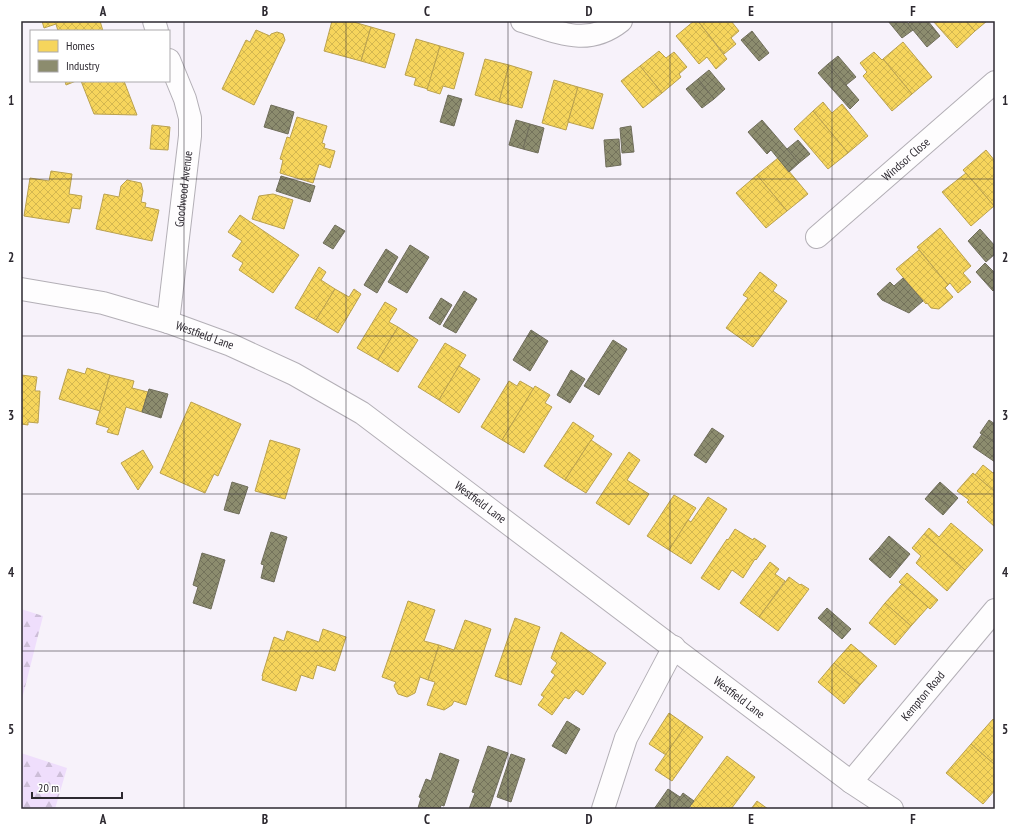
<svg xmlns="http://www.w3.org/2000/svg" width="1016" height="830" font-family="'PT Sans Narrow',sans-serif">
  <defs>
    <pattern id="forest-firs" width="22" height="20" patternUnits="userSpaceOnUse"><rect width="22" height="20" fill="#efdefc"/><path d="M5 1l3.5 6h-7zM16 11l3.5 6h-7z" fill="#cdbed8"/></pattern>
    <pattern id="homes-cross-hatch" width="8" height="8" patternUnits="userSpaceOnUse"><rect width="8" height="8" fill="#f6d55c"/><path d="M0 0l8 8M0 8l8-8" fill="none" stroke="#d3b750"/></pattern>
    <pattern id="industry-cross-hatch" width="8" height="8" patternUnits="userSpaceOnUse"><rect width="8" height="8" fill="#8c8c6e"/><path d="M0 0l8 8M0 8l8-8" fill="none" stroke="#73725b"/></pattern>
  </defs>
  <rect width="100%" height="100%" fill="#f7f2fa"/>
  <g fill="url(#forest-firs)">
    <path d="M21 609 43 616 21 703Z"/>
    <path d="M21 753 67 768 55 809H21Z"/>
  </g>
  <g fill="url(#homes-cross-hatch)" stroke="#baa14f">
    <path d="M42 21H100L103 31H58L56 24 44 28Z"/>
    <path d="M332 21H350L371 27 361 61 324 51Z"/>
    <path d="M694 21H698L727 59 716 69 707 57 699 64 676 36Z"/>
    <path d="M698 21H731L739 31 731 38 736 44 724 54Z"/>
    <path d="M933 21H966L975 31 957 48Z"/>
    <path d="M966 21H987L975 31Z"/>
    <path d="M371 27 395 34 385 68 361 61Z"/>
    <path d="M256 30 270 36 271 34 277 32 283 34 285 40 254 105 222 89 246 40 250 42Z"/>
    <path d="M416 39 440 46 428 89 414 85 416 78 405 75Z"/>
    <path d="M903 42 932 77 912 94 883 59Z"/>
    <path d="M440 46 464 53 454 89 443 86 440 94 427 90Z"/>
    <path d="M659 51 666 58 674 52 687 67 679 74 681 77 662 93 640 66Z"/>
    <path d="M874 52 882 60 883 59 912 94 892 111 863 76 867 72 860 63Z"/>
    <path d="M485 59 509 65 499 102 475 95Z"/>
    <path d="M509 65 532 72 522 108 499 102Z"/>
    <path d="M640 66 662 93 643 108 621 81Z"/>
    <path d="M554 80 578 87 566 130 542 123Z"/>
    <path d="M65 81H76L66 85Z"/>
    <path d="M81 81H124L137 115 94 114Z"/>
    <path d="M578 87 603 94 593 129 568 122Z"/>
    <path d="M823 102 832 113 842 104 868 136 848 153 813 111Z"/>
    <path d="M813 111 848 153 828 169 794 129Z"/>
    <path d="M297 117 327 126 322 143 325 144 324 148 335 151 330 168 319 164 313 183 280 173 283 160 280 159 287 137 290 138Z"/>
    <path d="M152 125 170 127 168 150 150 149Z"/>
    <path d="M986 150 995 161 994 206 963 170Z"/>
    <path d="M778 158 808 194 787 211 757 175Z"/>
    <path d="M51 171 72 174 69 194 82 196 80 209 72 208 69 223 24 216 30 178 49 181Z"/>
    <path d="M966 173 994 206 971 226 942 192Z"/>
    <path d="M757 175 787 211 766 228 736 193Z"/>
    <path d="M127 180 141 183 143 191 141 202 146 203 145 207 159 210 152 241 96 229 104 194 119 197 121 186Z"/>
    <path d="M273 194 293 200 284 229 252 219 259 196Z"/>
    <path d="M240 215 299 255 273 293 239 270 243 263 232 256 242 241 228 232Z"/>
    <path d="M940 228 971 266 963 273 971 282 958 293 950 283 948 285 917 247Z"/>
    <path d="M919 250 948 285 945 288 953 297 939 309 931 308 927 303 926 304 896 269Z"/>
    <path d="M319 267 326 272 321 280 335 289 316 320 295 308Z"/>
    <path d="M760 272 777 285 773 291 787 301 753 347 726 328 748 298 743 295Z"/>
    <path d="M335 289 349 297 354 289 361 294 338 333 316 320Z"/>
    <path d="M385 302 397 309 389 322 398 327 378 360 357 348Z"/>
    <path d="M398 327 418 340 398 372 378 360Z"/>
    <path d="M445 343 466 355 439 400 418 387Z"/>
    <path d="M459 366 480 379 459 413 439 400Z"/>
    <path d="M87 368 110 375 100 411 59 399 68 369 85 374Z"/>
    <path d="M21 375 37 377 35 391H40L38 423 28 422V425L21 424Z"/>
    <path d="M110 375 134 381 132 388 148 392 142 412 126 407 118 435 107 432 109 428 96 424Z"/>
    <path d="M509 381 517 386 520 381 534 389 502 440 481 427Z"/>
    <path d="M535 386 550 395 545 403 552 407 524 453 502 440Z"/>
    <path d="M191 402 241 424 218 476 214 474 205 493 160 473Z"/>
    <path d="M573 422 594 436 565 480 544 466Z"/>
    <path d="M270 440 300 449 285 499 255 491Z"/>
    <path d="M591 440 612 454 586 493 565 480Z"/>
    <path d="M143 450 153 467 138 490 121 463Z"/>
    <path d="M629 452 640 460 627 480 649 494 629 525 596 503Z"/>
    <path d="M983 465 993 473 995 471V492L975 475Z"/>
    <path d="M973 473 995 492V527L967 502 969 500 957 491Z"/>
    <path d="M674 495 696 508 669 550 647 536Z"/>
    <path d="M708 497 727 509 691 564 669 550 688 520 691 522Z"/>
    <path d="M951 523 983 550 965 570 924 534 929 528 939 537Z"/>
    <path d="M735 529 753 540 754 538 766 546 756 560 755 559 743 578 732 570 719 590 701 578 727 539 728 540Z"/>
    <path d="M924 534 965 570 947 591 916 563 921 556 912 548Z"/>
    <path d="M770 562 779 569 775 574 785 581 759 617 740 603Z"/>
    <path d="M907 573 938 600 930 609 899 582Z"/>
    <path d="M789 577 800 585 801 584 809 589 778 631 759 617Z"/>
    <path d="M902 584 928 607 911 626 885 603Z"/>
    <path d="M408 601 435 610 424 641 439 645 428 680 420 677 415 693 407 697 398 694 394 686 396 682 382 677Z"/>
    <path d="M885 603 911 626 895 645 869 623Z"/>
    <path d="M515 618 540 627 521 685 495 676Z"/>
    <path d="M465 620 491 629 466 705 454 701 452 705 444 710 427 705 435 682 428 680 439 645 454 650Z"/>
    <path d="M323 629 346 637 335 671 317 665 313 679 301 675 296 691 262 680 263 676H262L274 637 284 641 287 631 319 642Z"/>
    <path d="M561 632 606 663 583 695 576 690 569 699 565 697 552 715 538 705 544 697 541 695 555 675 551 672 557 663 551 658Z"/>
    <path d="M851 644 877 666 860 685 834 663Z"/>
    <path d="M834 663 860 685 844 704 818 682Z"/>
    <path d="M669 713 686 725 666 755 649 744Z"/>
    <path d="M993 719 995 721V765L971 744Z"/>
    <path d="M686 725 703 737 672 781 655 770Z"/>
    <path d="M971 744 995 765V790L983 804 946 773Z"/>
    <path d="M727 756 755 777 731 809H693L690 806Z"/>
    <path d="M757 801 768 809H751Z"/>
  </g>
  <g fill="url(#industry-cross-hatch)" stroke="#706e5b">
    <path d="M888 21H906L913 30 902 38Z"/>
    <path d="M911 21H928L940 36 927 47 908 24Z"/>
    <path d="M752 31 769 53 759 61 741 40Z"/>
    <path d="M838 56 856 77 846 85 828 64Z"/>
    <path d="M828 64 859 100 850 109 818 73Z"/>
    <path d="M709 70 725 89 714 99 698 79Z"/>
    <path d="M698 79 714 99 702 108 686 89Z"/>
    <path d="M448 95 462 99 454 126 440 122Z"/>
    <path d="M271 105 294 112 288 134 264 127Z"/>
    <path d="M516 120 530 124 523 149 509 145Z"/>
    <path d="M762 120 799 163 789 172 771 150 767 154 748 132Z"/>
    <path d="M530 124 544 128 538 153 523 149Z"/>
    <path d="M631 126 634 152 622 153 620 128Z"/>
    <path d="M619 139 621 165 606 167 604 140Z"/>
    <path d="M798 140 810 154 799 163 787 149Z"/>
    <path d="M281 176 315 186 310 202 276 191Z"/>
    <path d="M335 225 345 231 333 249 323 243Z"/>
    <path d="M980 229 995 246V254L986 262 968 241Z"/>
    <path d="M410 245 429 257 407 293 388 282Z"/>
    <path d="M386 249 398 257 377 293 364 285Z"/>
    <path d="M985 263 995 273V289L993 291 976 272Z"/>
    <path d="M903 278 923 301 909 313 882 300 877 294 890 282 894 286Z"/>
    <path d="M464 291 477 299 456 333 443 326Z"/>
    <path d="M441 298 452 305 440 325 429 318Z"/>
    <path d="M531 330 548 341 530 371 513 360Z"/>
    <path d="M613 340 627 349 599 395 584 386Z"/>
    <path d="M571 370 585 379 570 403 557 395Z"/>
    <path d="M149 389 168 394 161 418 142 412Z"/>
    <path d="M989 420 995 424V443L980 433Z"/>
    <path d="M712 428 724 436 706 463 694 455Z"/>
    <path d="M982 434 995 443V462L973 447Z"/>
    <path d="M232 482 248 487 239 514 224 510Z"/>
    <path d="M940 482 958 498 950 507 931 492Z"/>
    <path d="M931 492 950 507 943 515 925 499Z"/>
    <path d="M271 532 287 537 274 582 261 578 264 565 261 564Z"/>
    <path d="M889 536 910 554 900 566 879 548Z"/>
    <path d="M879 548 900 566 890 578 869 559Z"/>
    <path d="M202 553 225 560 211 609 193 603 198 587 193 585Z"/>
    <path d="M827 608 851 629 842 639 818 618Z"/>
    <path d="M567 721 580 729 566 754 552 746Z"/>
    <path d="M488 746 508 753 489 809H469L475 793 472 792Z"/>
    <path d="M440 753 459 760 444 806 441 805 440 809 418 808 421 798 419 797 426 779 431 781Z"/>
    <path d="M511 754 525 759 511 802 497 797Z"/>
    <path d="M668 789 680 797 672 809H654Z"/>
    <path d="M683 793 694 801 690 806 688 809H672Z"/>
  </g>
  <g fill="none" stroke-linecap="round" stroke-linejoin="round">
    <g stroke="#b3afb6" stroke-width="24">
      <g id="minor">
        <path d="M154 21 157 31"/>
        <path d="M522 21C558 32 587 48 621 21"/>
        <path id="s1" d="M817 237 995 82"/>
        <path id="s2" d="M21 289 103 303 168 322 231 345 294 374 362 413 851 782 892 809"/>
        <path id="s3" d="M168 322 190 136V118L185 99 169 60"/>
        <path id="s4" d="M851 782 995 610"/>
        <path d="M603 809 626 738 674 647"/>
      </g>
    </g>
    <use href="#minor" stroke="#fefdfe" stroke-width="22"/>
  </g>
  <path fill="none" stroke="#2d2930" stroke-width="1" stroke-opacity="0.55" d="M184 21V809M346 21V809M508 21V809M670 21V809M832 21V809M21 179H995M21 336H995M21 494H995M21 651H995"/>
  <g text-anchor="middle" stroke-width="4" stroke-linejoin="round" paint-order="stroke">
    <g font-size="12" fill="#2d2930" stroke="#fff">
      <text dy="4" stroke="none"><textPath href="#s1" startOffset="118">Windsor Close</textPath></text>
      <text dy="4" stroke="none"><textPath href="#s3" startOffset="134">Goodwood Avenue</textPath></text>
      <text dy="4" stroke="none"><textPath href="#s2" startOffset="190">Westfield Lane</textPath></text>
      <text dy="4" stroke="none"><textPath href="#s2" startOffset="514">Westfield Lane</textPath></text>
      <text dy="4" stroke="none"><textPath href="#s4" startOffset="112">Kempton Road</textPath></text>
      <text dy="4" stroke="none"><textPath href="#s2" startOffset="838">Westfield Lane</textPath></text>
    </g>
  </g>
  <rect width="1016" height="830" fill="none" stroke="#ffffff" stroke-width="44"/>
  <rect x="30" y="30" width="140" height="52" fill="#ffffff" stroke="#aba9ac"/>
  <rect x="38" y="40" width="20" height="12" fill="#f6d55c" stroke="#aba9ac"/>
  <text x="66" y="50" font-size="12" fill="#2d2930">Homes</text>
  <rect x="38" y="60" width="20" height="12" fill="#8c8c6e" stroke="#aba9ac"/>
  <text x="66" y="70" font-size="12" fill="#2d2930">Industry</text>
  <path d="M32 792v6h90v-6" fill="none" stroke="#2d2930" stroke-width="2"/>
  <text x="38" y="792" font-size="12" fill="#2d2930" stroke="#ffffff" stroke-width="3" paint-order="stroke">20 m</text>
  <rect x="22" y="22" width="972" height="786" fill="none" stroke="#2d2930" stroke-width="1.5"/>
  <g font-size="13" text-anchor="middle" font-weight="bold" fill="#2d2930">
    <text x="103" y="16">A</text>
    <text x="265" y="16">B</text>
    <text x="427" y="16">C</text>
    <text x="589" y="16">D</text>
    <text x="751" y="16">E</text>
    <text x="913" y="16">F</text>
    <text x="11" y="105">1</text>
    <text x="1005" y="105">1</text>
    <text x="11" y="262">2</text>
    <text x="1005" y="262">2</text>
    <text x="11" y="420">3</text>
    <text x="1005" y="420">3</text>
    <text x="11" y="577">4</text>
    <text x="1005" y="577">4</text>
    <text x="11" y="734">5</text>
    <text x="1005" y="734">5</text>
    <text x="103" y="824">A</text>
    <text x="265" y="824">B</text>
    <text x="427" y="824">C</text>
    <text x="589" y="824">D</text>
    <text x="751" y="824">E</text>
    <text x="913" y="824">F</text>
  </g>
</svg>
